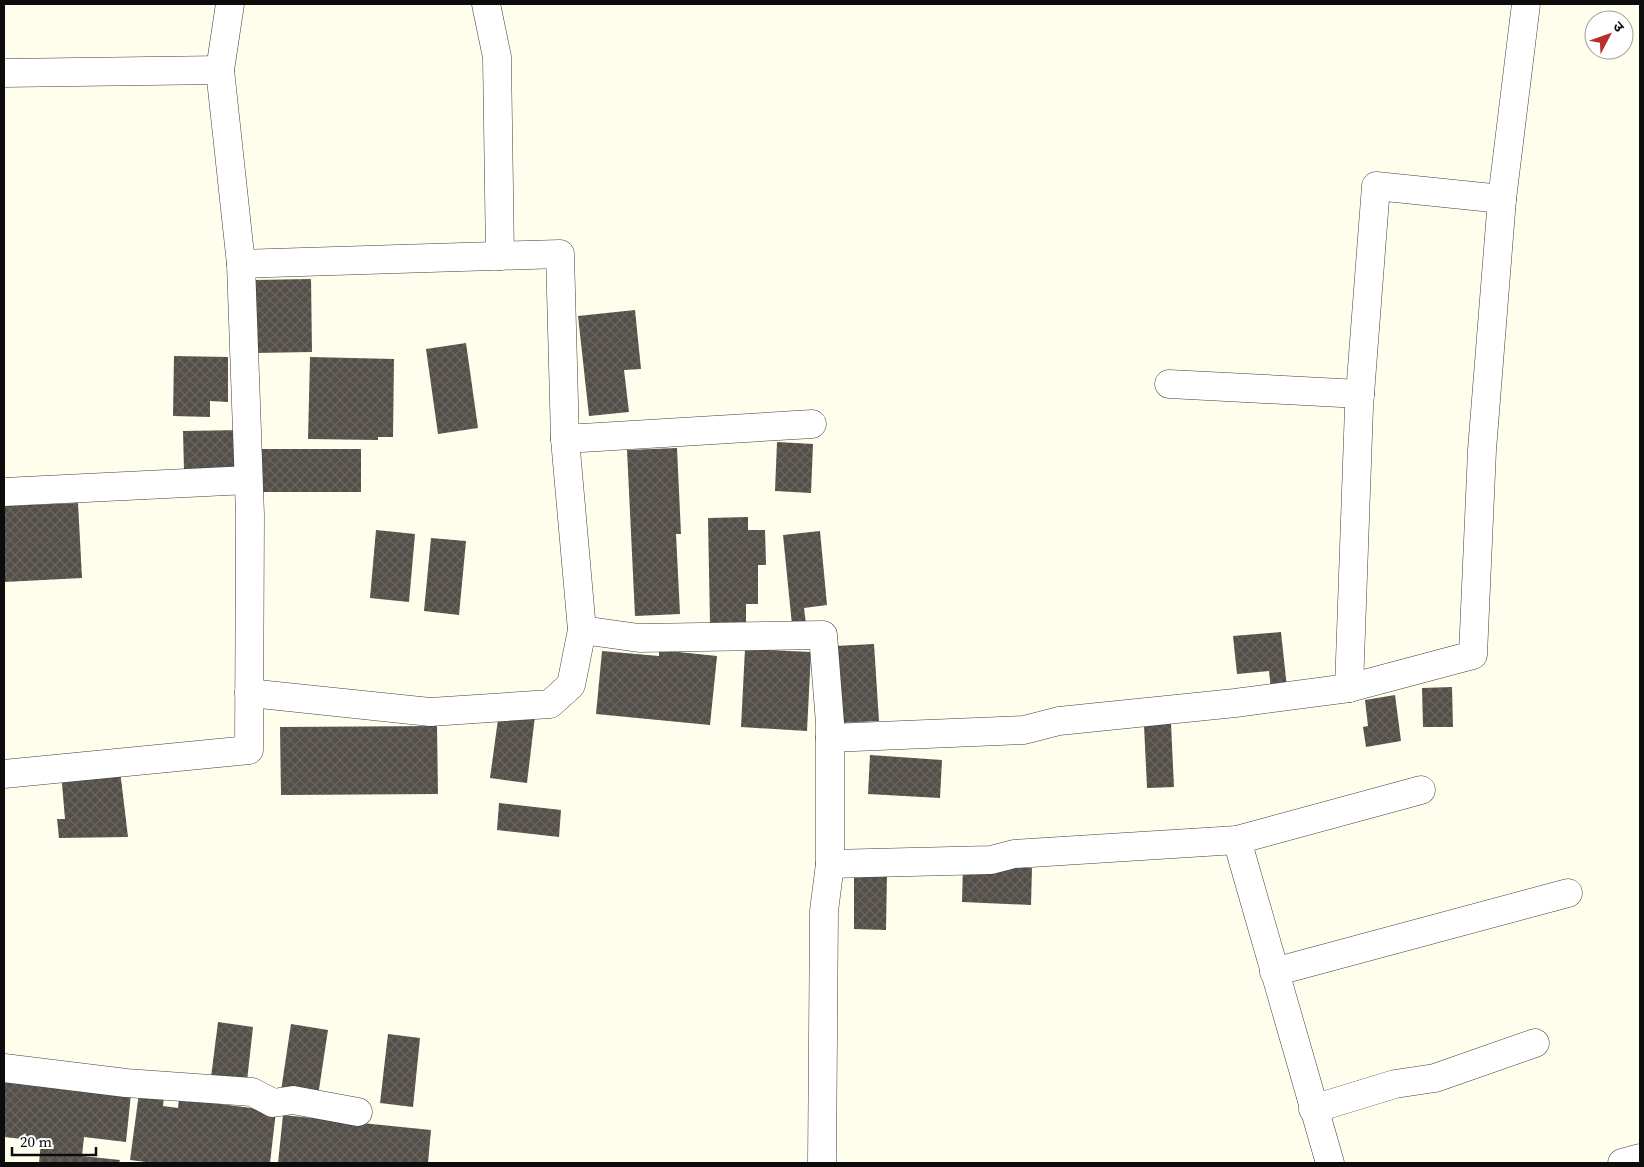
<svg xmlns="http://www.w3.org/2000/svg" width="1644" height="1167" font-family="'Source Serif 4','Noto Sans Devanagari',serif">
  <defs>
    <pattern id="building-cross-hatch" width="8" height="8" patternUnits="userSpaceOnUse" patternTransform="scale(1.25)"><rect width="8" height="8" fill="#554f49"/><path d="M0 0l8 8M0 8l8-8" fill="none" stroke="#68645f"/></pattern>
  </defs>
  <rect width="100%" height="100%" fill="#fffdec"/>
  <g fill="url(#building-cross-hatch)">
    <path d="M311 279 312 352 254 353 252 280Z"/>
    <path d="M635 310 641 369 624 370 629 412 589 416 578 316Z"/>
    <path d="M466 343 478 428 438 434 426 349Z"/>
    <path d="M174 356 228 357V402L210 401V417L173 416Z"/>
    <path d="M310 357 394 359 393 437H378V440L308 439Z"/>
    <path d="M243 430 244 469 184 470 183 431Z"/>
    <path d="M777 442 813 444 811 493 775 491Z"/>
    <path d="M677 448 681 534H676L680 614 635 616 627 450Z"/>
    <path d="M254 449H361V492H255Z"/>
    <path d="M78 503 82 578 4 582V506Z"/>
    <path d="M748 517V530H765L766 565H758V604H746V623L710 624 708 518Z"/>
    <path d="M376 530 415 534 409 602 370 598Z"/>
    <path d="M820 531 827 605 804 608 806 624 792 625 783 535Z"/>
    <path d="M431 538 466 541 459 615 424 611Z"/>
    <path d="M1281 632 1287 688 1271 690 1269 671 1237 674 1233 636Z"/>
    <path d="M874 644 879 721 840 723 835 646Z"/>
    <path d="M745 649 811 652 807 731 741 727Z"/>
    <path d="M659 650 717 656 710 725 596 714 602 651 659 656Z"/>
    <path d="M1452 687 1453 727H1423L1422 688Z"/>
    <path d="M1395 695 1401 741 1366 747 1363 727 1368 726 1365 700Z"/>
    <path d="M499 712 535 716 527 783 490 778Z"/>
    <path d="M1171 724 1174 787 1147 788 1144 725Z"/>
    <path d="M437 726 438 794 281 795 280 727Z"/>
    <path d="M870 755 942 760 940 798 868 794Z"/>
    <path d="M119 762 128 837 59 838 57 819H65L61 772Z"/>
    <path d="M499 803 561 810 559 837 497 830Z"/>
    <path d="M963 865 1032 868 1031 905 962 902Z"/>
    <path d="M854 871 887 872 886 930 854 929Z"/>
    <path d="M218 1022 253 1027 246 1090 210 1085Z"/>
    <path d="M291 1024 328 1030 318 1096 281 1091Z"/>
    <path d="M388 1034 420 1038 413 1107 380 1103Z"/>
    <path d="M4 1080 131 1094 126 1142 84 1137 82 1156 120 1160 119 1163H39L41 1141 4 1137Z"/>
    <path d="M139 1093 164 1097 163 1106 178 1108 179 1099 276 1111 270 1163H154L130 1160Z"/>
    <path d="M283 1115 431 1130 428 1163H278Z"/>
  </g>
  <g fill="none" stroke-linecap="round" stroke-linejoin="round">
    <g stroke="#3f3f3f" stroke-width="29">
      <g id="minor">
        <path d="M486 4 497 57 500 256"/>
        <path d="M220 70 230 4"/>
        <path d="M4 73 220 70 241 264 560 254 565 439 812 424"/>
        <path d="M1169 384 1360 394"/>
        <path d="M565 439 582 630 639 638 823 635 830 723V864L824 911 822 1163"/>
        <path d="M4 492 248 480"/>
        <path d="M1349 688 1473 655 1482 450 1502 199"/>
        <path d="M249 693 430 712 550 704 571 685 582 630"/>
        <path d="M830 738 1024 730 1059 721 1235 703 1349 688 1359 407 1376 186 1502 199 1526 4"/>
        <path d="M4 774 249 750 250 515 241 264"/>
        <path d="M1237 840 1330 1163"/>
        <path d="M830 864 991 860 1014 854 1237 840 1421 790"/>
        <path d="M1274 972 1568 893"/>
        <path d="M4 1068 126 1083 252 1092 273 1103 293 1100 358 1112"/>
        <path d="M1313 1109 1395 1084 1435 1078 1535 1043"/>
        <path d="M1622 1163 1640 1158"/>
      </g>
    </g>
    <use href="#minor" stroke="#fff" stroke-width="28"/>
  </g>
  <rect width="1644" height="1167" fill="none" stroke="#0c0c0c" stroke-width="10"/>
  <g transform="translate(1609 35) rotate(49)"><circle r="24" fill="#ffffff" stroke="#9e9e9e"/>
  <path d="M0-4L9 19L0 12L-9 19Z" fill="#b92e27"/>
  <text y="-8" font-size="14" font-weight="bold" text-anchor="middle" fill="#0c0c0c">उ</text>
  </g>
  <path d="M12 1147v8h84v-8" fill="none" stroke="#0c0c0c" stroke-width="2.5"/>
  <text x="20" y="1147" font-size="15" fill="#0c0c0c" stroke="#ffffff" stroke-width="4" paint-order="stroke">20 m</text>
</svg>
